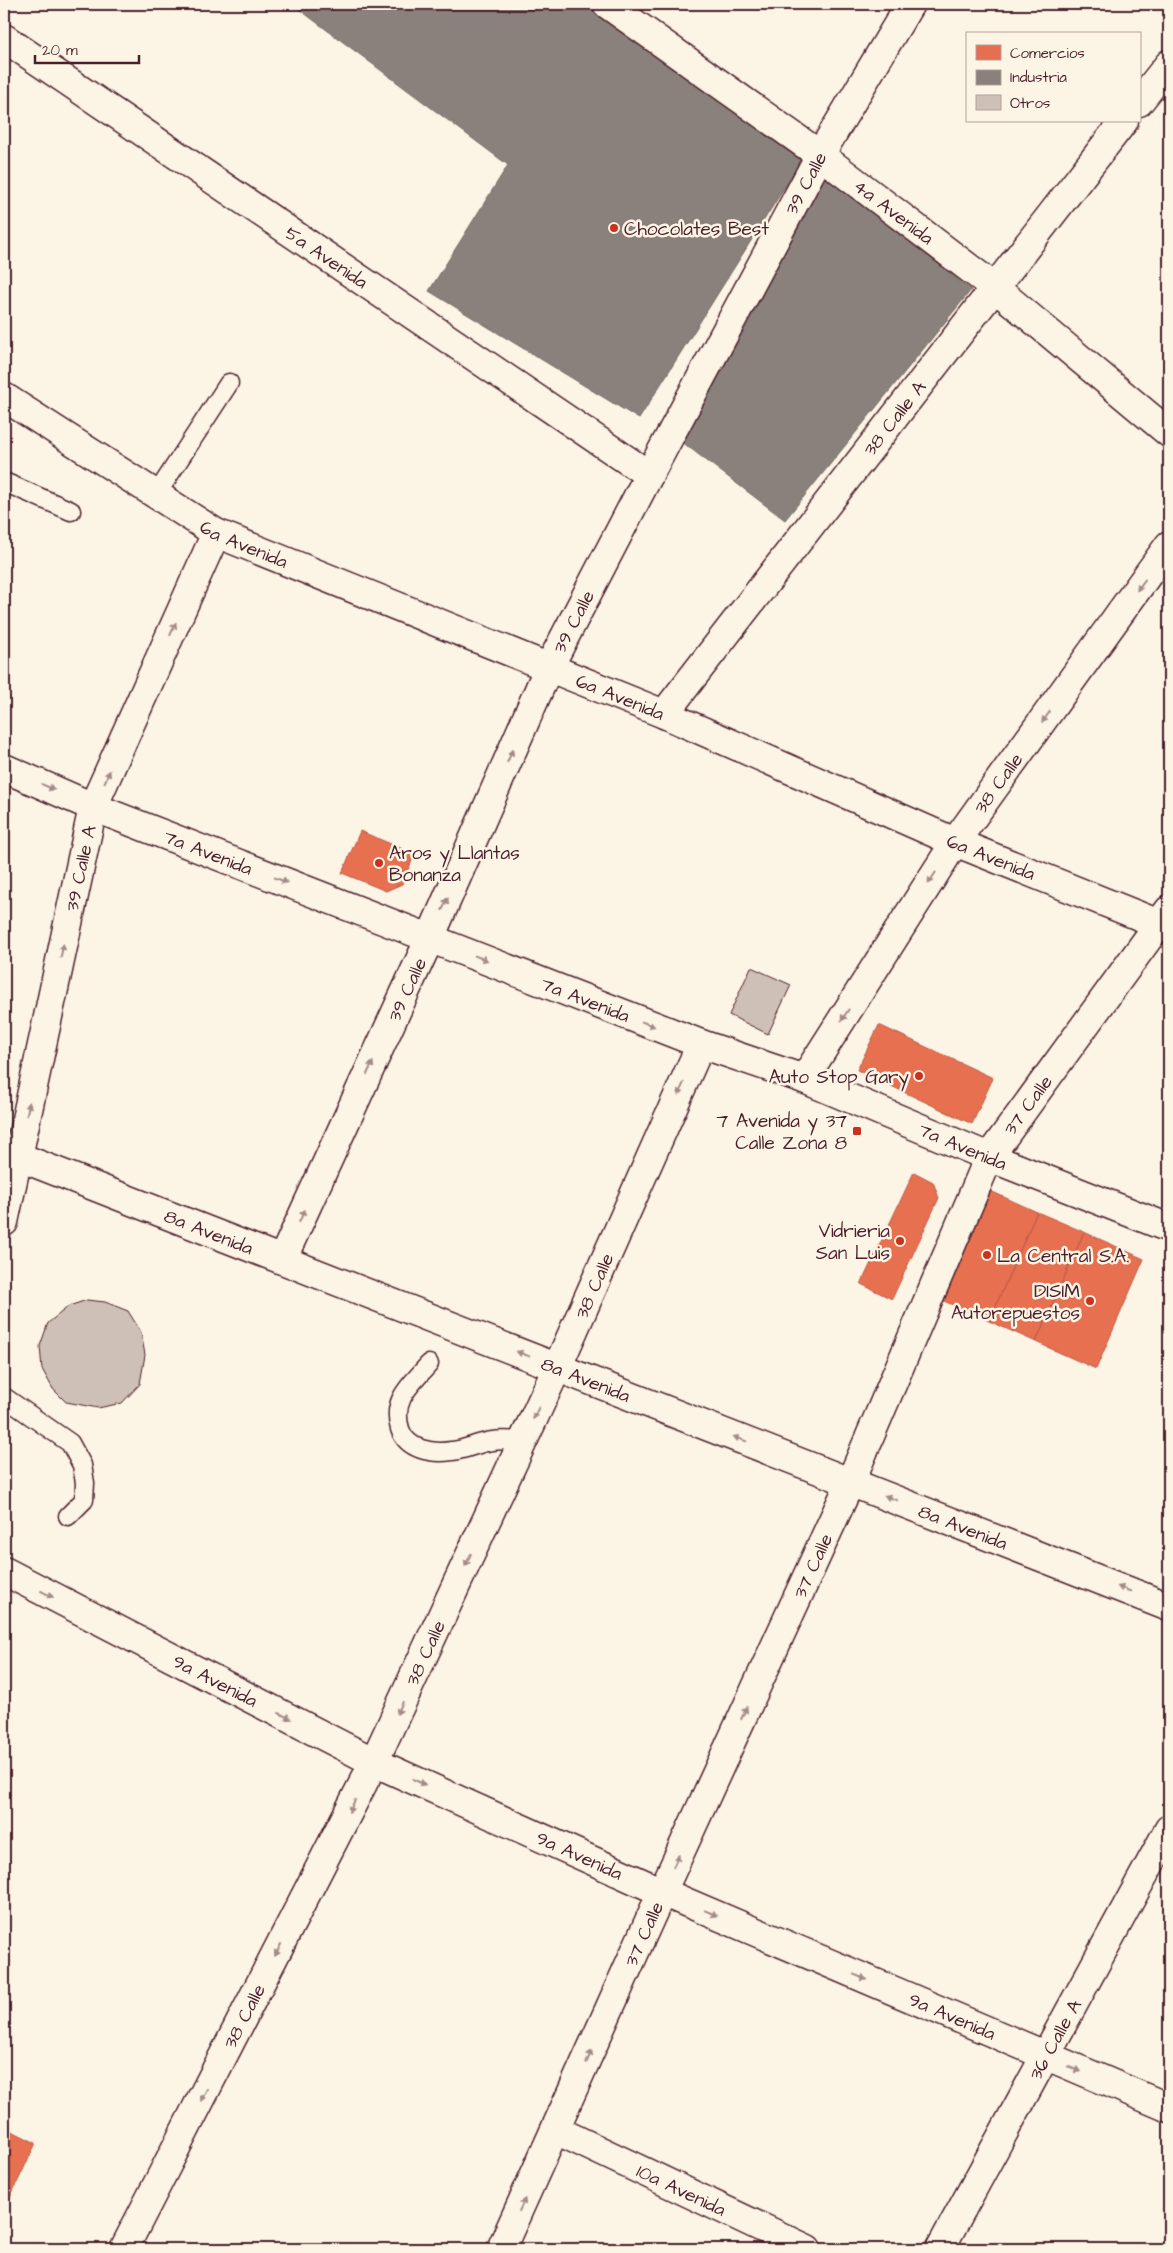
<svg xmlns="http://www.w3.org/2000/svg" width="1173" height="2253" font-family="'Architects Daughter',sans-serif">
  <rect width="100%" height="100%" fill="#fcf5e5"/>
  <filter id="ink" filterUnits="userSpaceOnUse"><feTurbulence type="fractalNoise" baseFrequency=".02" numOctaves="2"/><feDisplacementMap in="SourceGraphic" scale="10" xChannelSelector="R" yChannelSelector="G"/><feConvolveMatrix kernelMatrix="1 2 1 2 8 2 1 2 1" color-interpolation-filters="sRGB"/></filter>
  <g filter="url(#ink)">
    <g fill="#e76f51" stroke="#b85746">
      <path d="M360 831 415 854 402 884 386 891 342 873Z"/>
      <path d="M879 1025 993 1078 972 1124 857 1070Z"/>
      <path d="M914 1172 933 1182 939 1198 892 1299 861 1284Z"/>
      <path d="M986 1189 1037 1212 989 1321 937 1298Z"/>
      <path d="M1037 1212 1084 1232 1036 1342 989 1321Z"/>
      <path d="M1084 1232 1144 1259 1096 1369 1036 1342Z"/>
      <path d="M4 2127 36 2143 4 2210Z"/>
    </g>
    <g fill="#8a817c" stroke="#776464">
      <path d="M292 4H588L803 158 639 419 429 291 508 165Z"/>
      <path d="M825 174 971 290 785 520 678 439Z"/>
    </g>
    <g fill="#cfc0b7" stroke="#4a1f2b">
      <path d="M751 967 791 985 768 1034 729 1015Z"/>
      <path d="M87 1300 105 1302 128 1311 141 1332 145 1355 140 1384 122 1403 98 1408 66 1402 53 1389 42 1369 40 1346 48 1323 69 1306Z"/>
    </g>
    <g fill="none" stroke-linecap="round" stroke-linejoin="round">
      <g stroke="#4a1f2b" stroke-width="21">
        <g id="lane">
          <path d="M4 482 71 511"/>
          <path d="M156 495 229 383"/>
          <path d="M429 1364C411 1385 391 1399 400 1429 407 1450 432 1454 452 1451 466 1450 479 1442 493 1441 502 1439 513 1441 523 1441"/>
          <path d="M4 1397 70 1443 82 1465 85 1483 84 1500 68 1516"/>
        </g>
      </g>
      <g stroke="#4a1f2b" stroke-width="31">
        <g id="street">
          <path id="s1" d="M607 4 820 155 994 287 1169 433"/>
          <path id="s2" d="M4 38 649 475"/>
          <path d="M1139 102 1169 64"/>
          <path id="s3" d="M4 397 216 533 664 714 955 842 1169 928"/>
          <path id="s4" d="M664 714 1124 121"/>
          <path id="s5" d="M804 1079 955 842 1169 545"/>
          <path id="s6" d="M4 1222 93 807 216 533"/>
          <path id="s7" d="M282 1260 430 938 548 669 649 475 820 155 910 4"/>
          <path id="s8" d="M4 1571 374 1762 662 1892 1169 2108"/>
          <path id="s9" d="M556 2130 807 2249"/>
          <path id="s10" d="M124 2249 374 1762 557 1368 701 1044"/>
          <path id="s11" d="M940 2249 1169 1829"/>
        </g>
      </g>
      <g stroke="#4a1f2b" stroke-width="31">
        <g id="secondary">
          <path id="s12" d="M4 768 93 807 701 1044 804 1079 989 1157 1169 1228"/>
          <path id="s13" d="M4 1151 1169 1607"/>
          <path id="s14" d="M501 2249 662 1892 850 1483 989 1157 1169 910"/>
        </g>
      </g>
      <use href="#lane" stroke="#fcf5e5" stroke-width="18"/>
      <use href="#street" stroke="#fcf5e5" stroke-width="28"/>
      <use href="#secondary" stroke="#fcf5e5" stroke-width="28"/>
    </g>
    <defs><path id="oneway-solid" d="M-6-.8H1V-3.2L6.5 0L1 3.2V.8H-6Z" transform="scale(1.25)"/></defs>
    <g fill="#a38a88">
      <use href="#oneway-solid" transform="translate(1141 585) rotate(126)"/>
      <use href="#oneway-solid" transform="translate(173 629) rotate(-66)"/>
      <use href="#oneway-solid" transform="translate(1046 717) rotate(126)"/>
      <use href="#oneway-solid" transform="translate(510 756) rotate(-66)"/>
      <use href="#oneway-solid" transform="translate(107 777) rotate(-66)"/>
      <use href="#oneway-solid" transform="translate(48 787) rotate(24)"/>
      <use href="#oneway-solid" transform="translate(932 878) rotate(123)"/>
      <use href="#oneway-solid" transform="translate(281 880) rotate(21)"/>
      <use href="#oneway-solid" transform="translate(445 904) rotate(-66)"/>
      <use href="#oneway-solid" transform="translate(62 951) rotate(-78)"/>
      <use href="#oneway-solid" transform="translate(481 958) rotate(21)"/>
      <use href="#oneway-solid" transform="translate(845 1015) rotate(123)"/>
      <use href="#oneway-solid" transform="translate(648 1024) rotate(21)"/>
      <use href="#oneway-solid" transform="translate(370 1068) rotate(-65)"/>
      <use href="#oneway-solid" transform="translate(681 1089) rotate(114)"/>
      <use href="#oneway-solid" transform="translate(28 1109) rotate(-78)"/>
      <use href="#oneway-solid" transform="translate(302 1216) rotate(-65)"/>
      <use href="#oneway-solid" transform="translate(523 1354) rotate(-159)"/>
      <use href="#oneway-solid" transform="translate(536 1413) rotate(115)"/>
      <use href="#oneway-solid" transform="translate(740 1439) rotate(-159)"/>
      <use href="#oneway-solid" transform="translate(891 1498) rotate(-159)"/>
      <use href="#oneway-solid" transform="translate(468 1560) rotate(115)"/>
      <use href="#oneway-solid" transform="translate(1124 1589) rotate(-159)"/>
      <use href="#oneway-solid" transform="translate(47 1594) rotate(27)"/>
      <use href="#oneway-solid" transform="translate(400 1708) rotate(115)"/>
      <use href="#oneway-solid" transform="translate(744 1713) rotate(-65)"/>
      <use href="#oneway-solid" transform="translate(285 1716) rotate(27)"/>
      <use href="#oneway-solid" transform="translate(419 1782) rotate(24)"/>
      <use href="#oneway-solid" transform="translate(352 1806) rotate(117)"/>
      <use href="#oneway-solid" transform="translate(676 1861) rotate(-65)"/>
      <use href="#oneway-solid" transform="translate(711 1913) rotate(23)"/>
      <use href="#oneway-solid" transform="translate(278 1950) rotate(117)"/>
      <use href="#oneway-solid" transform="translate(860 1977) rotate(23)"/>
      <use href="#oneway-solid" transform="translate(589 2057) rotate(-66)"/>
      <use href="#oneway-solid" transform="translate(1074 2069) rotate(23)"/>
      <use href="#oneway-solid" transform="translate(204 2095) rotate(117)"/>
      <use href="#oneway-solid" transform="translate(522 2205) rotate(-65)"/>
    </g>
  </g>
  <g fill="#c8321e" stroke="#fcf5e5" stroke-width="2">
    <circle cx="614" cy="228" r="5"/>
    <circle cx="379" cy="863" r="5"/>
    <circle cx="919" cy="1076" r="5"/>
    <rect x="852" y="1126" width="10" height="10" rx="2.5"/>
    <circle cx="900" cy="1241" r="5"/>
    <circle cx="987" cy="1255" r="5"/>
    <circle cx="1090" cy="1301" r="5"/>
  </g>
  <g text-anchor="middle" stroke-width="5" stroke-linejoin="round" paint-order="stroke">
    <g font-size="19" fill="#4a1f2b" stroke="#fcf5e5">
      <text dy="7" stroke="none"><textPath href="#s7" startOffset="1198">39 Calle</textPath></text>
      <text dy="7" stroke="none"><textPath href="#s1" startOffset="354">4a Avenida</textPath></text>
      <text dy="7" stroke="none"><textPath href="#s2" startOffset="390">5a Avenida</textPath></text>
      <text dy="7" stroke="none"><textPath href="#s4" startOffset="375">38 Calle A</textPath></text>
      <text dy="7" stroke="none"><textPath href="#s3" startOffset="282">6a Avenida</textPath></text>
      <text dy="7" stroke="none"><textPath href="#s7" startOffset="702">39 Calle</textPath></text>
      <text dy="7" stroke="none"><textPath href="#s3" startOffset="688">6a Avenida</textPath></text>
      <text dy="7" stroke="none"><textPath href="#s5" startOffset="354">38 Calle</textPath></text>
      <text dy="7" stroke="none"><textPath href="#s12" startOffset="221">7a Avenida</textPath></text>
      <text dy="7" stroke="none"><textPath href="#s3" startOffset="1092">6a Avenida</textPath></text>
      <text dy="7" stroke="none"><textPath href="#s6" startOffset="362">39 Calle A</textPath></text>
      <text dy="7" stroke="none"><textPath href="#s7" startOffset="298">39 Calle</textPath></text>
      <text dy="7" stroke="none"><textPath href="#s12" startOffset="626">7a Avenida</textPath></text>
      <text dy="7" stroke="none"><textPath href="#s14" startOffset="1261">37 Calle</textPath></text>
      <text dy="7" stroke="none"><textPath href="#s12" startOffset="1031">7a Avenida</textPath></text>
      <text dy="7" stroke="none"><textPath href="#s13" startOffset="220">8a Avenida</textPath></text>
      <text dy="7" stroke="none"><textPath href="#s10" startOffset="1072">38 Calle</textPath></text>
      <text dy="7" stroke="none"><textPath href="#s13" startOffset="625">8a Avenida</textPath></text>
      <text dy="7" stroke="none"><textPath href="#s13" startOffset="1030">8a Avenida</textPath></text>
      <text dy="7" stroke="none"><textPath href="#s14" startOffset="751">37 Calle</textPath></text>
      <text dy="7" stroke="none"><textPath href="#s10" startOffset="668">38 Calle</textPath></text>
      <text dy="7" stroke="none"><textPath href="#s8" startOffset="238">9a Avenida</textPath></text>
      <text dy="7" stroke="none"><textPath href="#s8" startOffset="642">9a Avenida</textPath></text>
      <text dy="7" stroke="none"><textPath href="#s14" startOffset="346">37 Calle</textPath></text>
      <text dy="7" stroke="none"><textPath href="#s10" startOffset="262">38 Calle</textPath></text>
      <text dy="7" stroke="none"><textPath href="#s8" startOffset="1048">9a Avenida</textPath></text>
      <text dy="7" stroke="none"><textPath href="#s11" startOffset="239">36 Calle A</textPath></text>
      <text dy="7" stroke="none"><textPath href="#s9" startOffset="139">10a Avenida</textPath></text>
    </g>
    <g font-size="19" fill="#4a1f2b" stroke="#fcf5e5" text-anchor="end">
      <text x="624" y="235" text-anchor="start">Chocolates Best</text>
      <text x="389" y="859" text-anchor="start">Aros y Llantas<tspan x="389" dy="22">Bonanza</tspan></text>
      <text x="909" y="1083">Auto Stop Gary</text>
      <text x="847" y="1127">7 Avenida y 37<tspan x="847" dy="22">Calle Zona 8</tspan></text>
      <text x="890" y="1237">Vidrieria<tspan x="890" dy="22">San Luis</tspan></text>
      <text x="997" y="1262" text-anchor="start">La Central S.A.</text>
      <text x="1080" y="1297">DISIM<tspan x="1080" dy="22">Autorepuestos</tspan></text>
    </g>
  </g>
  <rect width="1173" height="2253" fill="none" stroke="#fcf5e5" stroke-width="20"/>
  <rect x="10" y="10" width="1153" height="2233" fill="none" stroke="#4a1f2b" stroke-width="2" filter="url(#ink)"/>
  <rect x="966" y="32" width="175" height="90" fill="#fcf5e5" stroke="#b59f9b"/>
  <rect x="976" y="45" width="25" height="15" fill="#e76f51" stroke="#b59f9b"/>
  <text x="1010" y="58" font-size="15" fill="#4a1f2b">Comercios</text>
  <rect x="976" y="70" width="25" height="15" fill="#8a817c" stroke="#b59f9b"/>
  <text x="1010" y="82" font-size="15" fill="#4a1f2b">Industria</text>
  <rect x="976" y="95" width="25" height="15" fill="#cfc0b7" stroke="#b59f9b"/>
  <text x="1010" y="108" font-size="15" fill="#4a1f2b">Otros</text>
  <path d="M35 55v8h104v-8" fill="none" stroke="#4a1f2b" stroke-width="2.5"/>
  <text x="42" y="55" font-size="15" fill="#4a1f2b" stroke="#fcf5e5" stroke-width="4" paint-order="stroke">20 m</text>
</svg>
